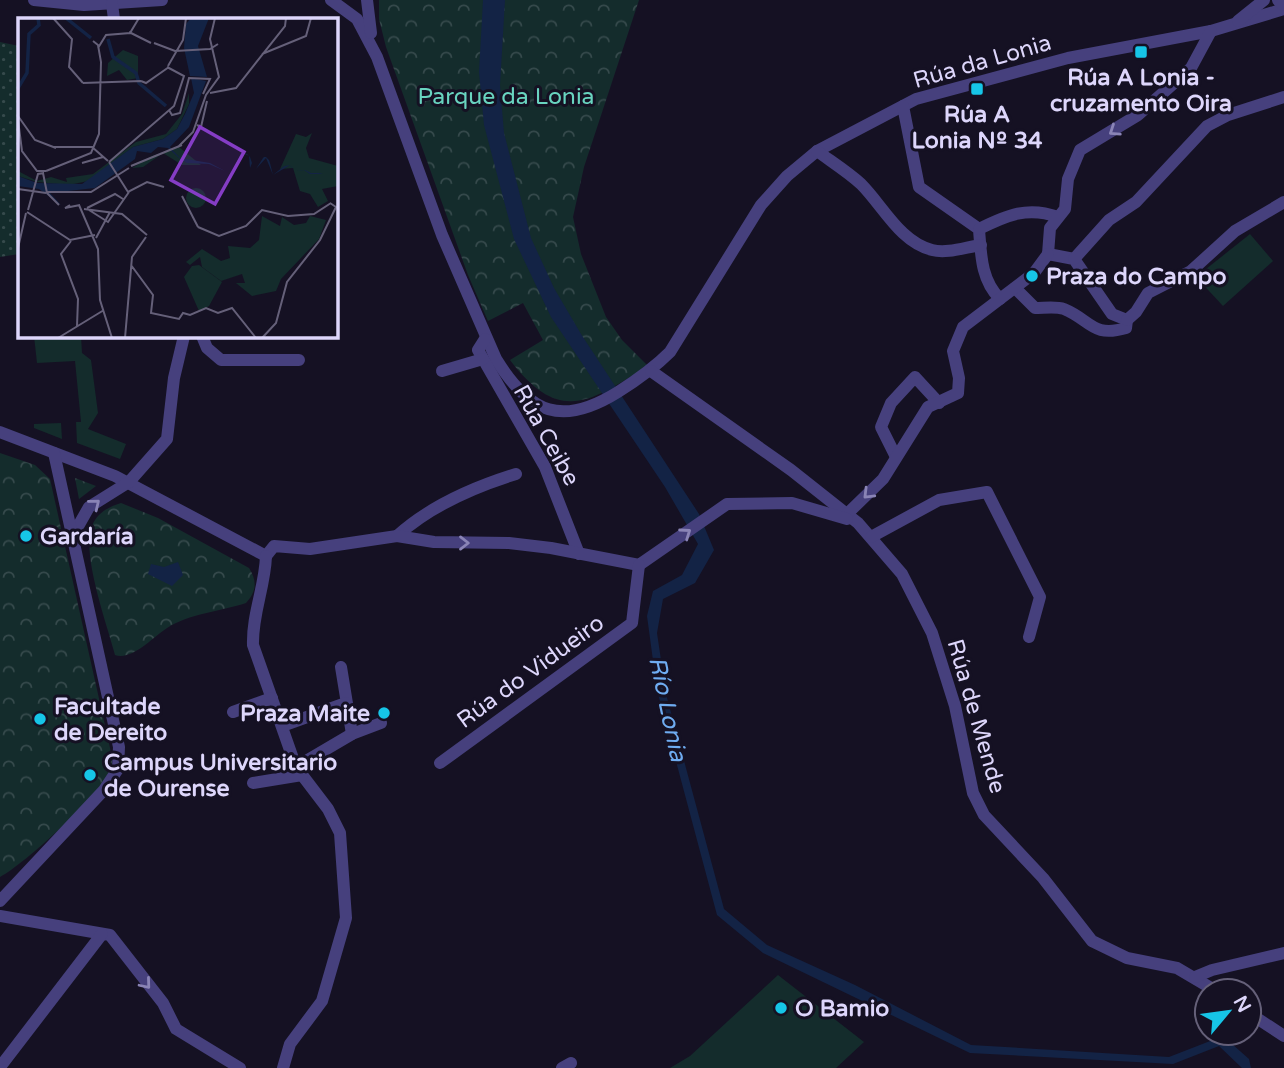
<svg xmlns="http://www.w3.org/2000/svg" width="1284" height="1068" font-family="'Varela Round',sans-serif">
  <defs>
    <pattern id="grass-dots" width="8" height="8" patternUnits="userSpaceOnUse" patternTransform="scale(1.75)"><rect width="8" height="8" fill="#142c2c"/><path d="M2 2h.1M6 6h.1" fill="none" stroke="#364a4c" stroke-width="1.8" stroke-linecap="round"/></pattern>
    <pattern id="park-crowns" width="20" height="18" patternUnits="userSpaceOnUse" patternTransform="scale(1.75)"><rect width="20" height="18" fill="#142c2c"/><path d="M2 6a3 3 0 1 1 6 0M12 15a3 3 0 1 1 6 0" fill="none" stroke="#364a4c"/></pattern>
  </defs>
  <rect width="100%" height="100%" fill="#151123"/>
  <path fill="url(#grass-dots)" d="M0 42 19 46V254L0 257Z"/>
  <g fill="url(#park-crowns)">
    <path d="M379 0H639L584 167 573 217 581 254 606 317 622 340 648 366C591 401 560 426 510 360L543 340 523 303 488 321 468 275 386 47 379 19Z"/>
    <path d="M0 453 35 465 50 479 110 748C111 754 113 763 111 769 101 794 25 864 0 877Z"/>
    <path d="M75 478 96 486 79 499Z"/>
    <path d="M121 503 158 518 249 568C257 581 257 591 246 603 222 611 188 614 167 628 153 637 132 661 115 655 107 624 81 554 92 526 97 513 108 507 121 503Z"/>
  </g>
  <g fill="#142c2c">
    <path d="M1250 234 1273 261 1223 306 1196 277Z"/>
    <path d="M34 336H81L82 353 91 360 98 413 88 429 126 444 120 459 77 443 76 422H81L75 361 37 363Z"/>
    <path d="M61 423 62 439 34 428V424Z"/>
    <path d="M778 975 864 1042 836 1068H670L690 1056Z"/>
  </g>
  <g fill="#132345">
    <path d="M483 0H505L500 85 504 133 531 238 554 288 581 334 699 514 714 550 695 583 663 599 657 633 666 694 724 909 767 945 855 985 971 1045 1169 1057 1223 1036 1249 1059 1251 1068H1242L1219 1046 1173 1064 970 1053 763 953 717 915 657 690 647 616 653 591 682 575 698 544 665 487 551 317 514 239 484 125 479 72Z"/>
    <path d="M178 562 183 575 172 586 148 574 151 564 164 567Z"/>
  </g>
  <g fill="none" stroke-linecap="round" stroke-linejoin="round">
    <g stroke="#46407d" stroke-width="12">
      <path d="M34 0 84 5 162 0"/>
      <path d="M331 0 357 19 377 57 442 235 496 359C530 414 562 427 618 392 637 380 654 368 670 352L761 205 787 176 817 151 916 99 1068 58 1211 31 1284 9"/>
      <path d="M367 0 371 33"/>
      <path d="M112 4 114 19"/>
      <path d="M1238 21 1264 0"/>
      <path d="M903 106 919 187 979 229C981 255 981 280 1000 299"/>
      <path d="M817 151C832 162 848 172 861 184 883 206 900 242 932 250 947 254 966 247 981 245"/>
      <path d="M979 229C1007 215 1028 206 1058 217"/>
      <path d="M1048 254 1050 228 1065 209 1068 179 1080 150 1138 115 1191 68 1211 31"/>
      <path d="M1048 254 1074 259 1112 314 1127 320"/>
      <path d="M1074 259 1109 220 1136 202 1207 126 1228 115 1284 97"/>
      <path d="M1015 288 1035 308C1044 308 1056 306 1064 309 1091 320 1092 338 1126 328L1127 320"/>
      <path d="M1127 320 1136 312 1148 293 1191 271 1235 231 1284 202"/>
      <path d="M202 336 207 348 221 360H299"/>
      <path d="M485 339 478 350 545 467 579 554"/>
      <path d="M442 371 483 359"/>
      <path d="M651 371 791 470 858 523 902 574 932 633 955 706 973 793 984 815 1043 878 1092 941 1127 958 1177 968 1216 991"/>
      <path d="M0 432 115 476 266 556"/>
      <path d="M896 457 881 427 891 403 915 377 939 403"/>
      <path d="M847 514 883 479 928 407 958 393 959 378 953 351 963 327 1034 273 1048 254"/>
      <path d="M397 536C430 506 474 487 516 474"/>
      <path d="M72 537 89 507 129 482 167 439 174 378 184 336"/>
      <path d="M871 537 939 500 987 492 1040 597 1029 637"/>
      <path d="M266 556 274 546 310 549 397 536 434 542 509 543 551 548 639 565 727 504 792 503 847 519"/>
      <path d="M266 556C265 587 252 614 253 645L296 767 328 809 340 833 346 918 322 1001 290 1044 283 1068"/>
      <path d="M341 667 352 734"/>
      <path d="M233 712 272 698"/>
      <path d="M282 726 346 703"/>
      <path d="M440 763 632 623 639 565"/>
      <path d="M296 767 352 734 381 723"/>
      <path d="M253 783 302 775"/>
      <path d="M0 901 104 790 118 769 119 747 54 453"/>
      <path d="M0 916 110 935 163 1003 176 1029 240 1068"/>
      <path d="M1195 977 1212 970 1284 953"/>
      <path d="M1249 1013 1284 1036"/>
      <path d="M0 1067 102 934"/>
      <path d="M562 1068 571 1063"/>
    </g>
    <path stroke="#46407d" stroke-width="14" d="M1279 0 1284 4"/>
  </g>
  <defs><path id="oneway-chevron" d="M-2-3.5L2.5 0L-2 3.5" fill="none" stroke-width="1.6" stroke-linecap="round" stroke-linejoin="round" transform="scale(1.75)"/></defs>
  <g stroke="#8a84b6">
    <use href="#oneway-chevron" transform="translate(1114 131) rotate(146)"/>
    <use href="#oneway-chevron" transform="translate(868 494) rotate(135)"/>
    <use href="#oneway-chevron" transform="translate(95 504) rotate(-39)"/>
    <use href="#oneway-chevron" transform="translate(686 533) rotate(-35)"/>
    <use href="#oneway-chevron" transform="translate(464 543)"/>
    <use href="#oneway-chevron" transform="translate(146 984) rotate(50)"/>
  </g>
  <g fill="#16c5e7" stroke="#151123" stroke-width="2.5">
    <rect x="1134" y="45" width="14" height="14" rx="3.5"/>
    <rect x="970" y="82" width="14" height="14" rx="3.5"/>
    <circle cx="1032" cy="276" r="7"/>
    <circle cx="26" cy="536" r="7"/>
    <circle cx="384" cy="713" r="7"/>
    <circle cx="40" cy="719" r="7"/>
    <circle cx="90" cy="775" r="7"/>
    <circle cx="781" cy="1008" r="7"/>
  </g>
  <g text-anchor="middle" stroke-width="6" stroke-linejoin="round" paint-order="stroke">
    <g font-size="23" fill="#ddd6fb" stroke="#151123">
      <text transform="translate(982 61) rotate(-16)" y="8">Rúa da Lonia</text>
      <text transform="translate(547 435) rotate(61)" y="8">Rúa Ceibe</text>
      <text transform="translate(530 671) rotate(-36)" y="8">Rúa do Vidueiro</text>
      <text transform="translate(977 716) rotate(74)" y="8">Rúa de Mende</text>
    </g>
    <g font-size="23" font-weight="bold" fill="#ddd6fb" stroke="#151123" text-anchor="start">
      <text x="1141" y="85" text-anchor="middle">Rúa A Lonia -<tspan x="1141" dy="26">cruzamento Oira</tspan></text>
      <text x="977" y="122" text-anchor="middle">Rúa A<tspan x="977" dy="26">Lonia Nº 34</tspan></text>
      <text x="1046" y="284">Praza do Campo</text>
      <text x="40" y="544">Gardaría</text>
      <text x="54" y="714">Facultade<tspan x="54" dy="26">de Dereito</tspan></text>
      <text x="370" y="721" text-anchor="end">Praza Maite</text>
      <text x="104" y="770">Campus Universitario<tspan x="104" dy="26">de Ourense</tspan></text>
      <text x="795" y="1016">O Bamio</text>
    </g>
    <g font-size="23" fill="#69d4c0" stroke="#151123">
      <text x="506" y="104">Parque da Lonia</text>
    </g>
    <g font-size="24" font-style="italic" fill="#6facf1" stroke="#151123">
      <text transform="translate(668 709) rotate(78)" y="8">Río Lonia</text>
    </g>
  </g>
  <g transform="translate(18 18)">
    <rect width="320" height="320" fill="#151123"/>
    <path d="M105 32 120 38V60L109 62 101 52 89 58 90 45Z" fill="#142c2c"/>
    <path d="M294 115 288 130 291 140 320 148V168L304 171 310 183 300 189 292 176 282 173 275 150 262 151 278 116 288 119ZM244 198 262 208 264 199 276 207 288 205 292 198 308 202 301 221 263 261 258 273 234 278 218 265H227L224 256 203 263 184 249 182 239 172 247 168 244 184 231 203 243 212 240 210 228 232 230 241 222Z" fill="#142c2c"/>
    <path d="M171 75V86L159 111 145 121 115 129 70 163 51 167 19 164 0 158V153L19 163 33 159 49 164 48 160 75 156 118 124 148 116 164 96ZM161 129 183 147H164L145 135 125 149 114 150 134 138ZM168 180a10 10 0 1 1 20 0a10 10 0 1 1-20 0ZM181 247 204 264 191 288 181 293 166 259 174 248Z" fill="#142c2c"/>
    <path d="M173 0H191L180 28 189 59 172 58 166 30 168 6ZM173 60 188 63 171 109 152 129 162 140 192 145 207 153 218 146 223 135H225L229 136 232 139 234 145 232 150 234 152 238 151 245 140 246 139H248L251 142 252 145 255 157 265 149 267 148 272 147 274 149 276 152 279 153 284 152H287L293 155H301L305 156 312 161 321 160 312 161 305 156H292L286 152 279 153 276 152 272 147 255 157 248 140 238 151 234 152 232 150 231 138 225 135 218 146 207 153 191 146 169 145 161 140 150 130 140 129 133 135 119 133 117 141 77 170 32 175 43 187 21 171 0 168V158L19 165 64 166 115 129 145 121 159 111 167 96 176 75Z" fill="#132345"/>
    <path fill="none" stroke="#132345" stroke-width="3.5" d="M48 0 73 20M90 21 95 39 118 55 121 65 148 88M0 70 9 55 11 16 21 7 20 0"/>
    <path fill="none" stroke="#656079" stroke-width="2" d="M35 0 54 21 51 49 65 65M111 14 133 25M136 25 157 33 192 31 200 26M80 30 88 17 112 15 121 0M244 36 288 18 293 0M150 48 165 22 168 0M123 63 128 65 151 49M65 65 123 63M192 75 218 70 267 8 268 0M151 92 154 97 162 95 171 60 192 61 185 76M0 98 17 122 38 130M0 102 4 133 19 153H28M179 107 183 109 189 83M35 129H74L90 143M160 129 175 114 188 77 201 59 192 21 197 0M91 144 156 88 166 58 149 49M91 144 110 174 129 164 146 169M64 145 85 139M113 148 164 127M28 153 73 135 81 116 83 44 80 27 75 23M25 155 29 175 41 187M0 171 28 175M28 174H73L111 150M164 178 180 209M52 187 47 190 62 187M61 187 80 231 82 282 94 320M69 190 97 176 105 181M66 191 104 196 129 217M10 192 20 156 26 155M71 192 90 204 111 174M9 194 52 222 77 217M180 209 201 218 228 208 244 192 270 198 296 196 313 185M78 220 92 194M53 223 43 236 60 281 59 308M0 230 8 195M113 247 135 277 133 295 161 301 165 295 172 297 188 290 200 295 214 290 238 320M40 320 86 292M107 320 114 239 128 219M244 320 258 305 269 264 302 222 318 189 312 185"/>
    <path fill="#853dc5" fill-opacity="0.15" stroke="#853dc5" stroke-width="3.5" d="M182 109 226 134 197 186 153 162Z"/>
    <rect width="320" height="320" fill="none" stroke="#ddd6fb" stroke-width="3.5"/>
  </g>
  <g transform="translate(1228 1012) rotate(61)"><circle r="33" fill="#151123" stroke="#656079" stroke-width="2"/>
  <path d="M0-5L12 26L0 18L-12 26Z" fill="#16c5e7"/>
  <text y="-10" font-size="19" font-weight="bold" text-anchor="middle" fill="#ddd6fb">N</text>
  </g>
</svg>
